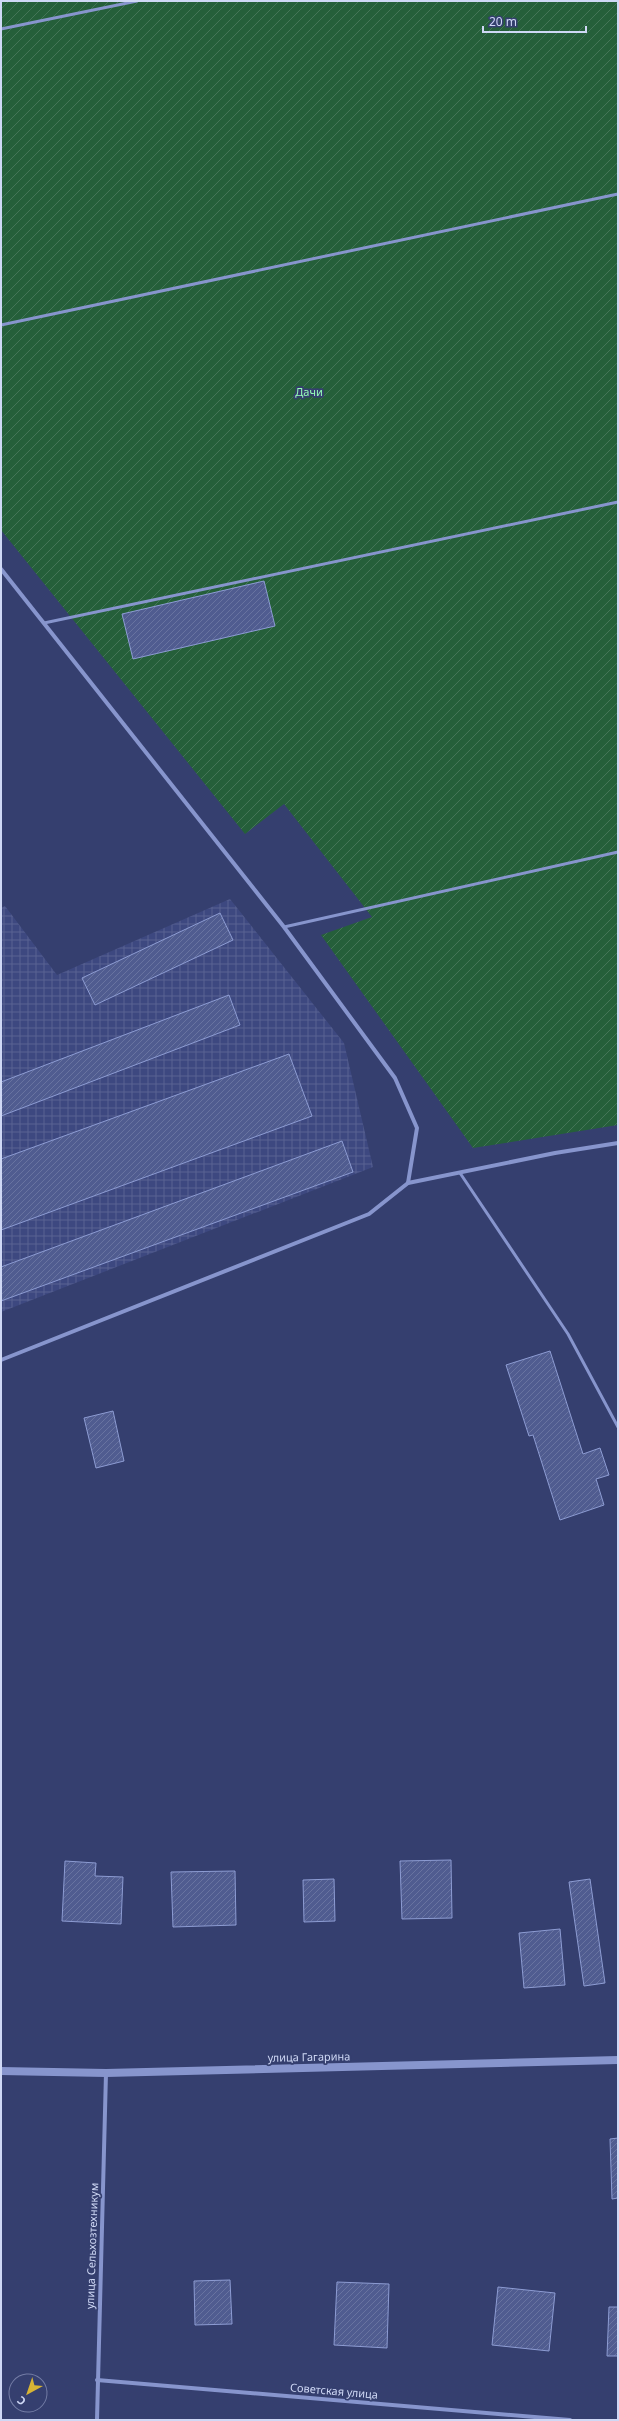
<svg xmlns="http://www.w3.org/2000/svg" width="619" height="2421" font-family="'Noto Sans',sans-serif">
  <defs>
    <pattern id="industrial-grid" width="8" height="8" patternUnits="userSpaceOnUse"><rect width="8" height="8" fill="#3d4880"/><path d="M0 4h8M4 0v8" fill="none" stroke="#586293"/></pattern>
    <pattern id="garden-furrows" width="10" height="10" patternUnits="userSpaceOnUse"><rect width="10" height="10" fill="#255f3a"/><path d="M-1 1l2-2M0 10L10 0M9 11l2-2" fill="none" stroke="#447557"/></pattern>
    <pattern id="building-hatch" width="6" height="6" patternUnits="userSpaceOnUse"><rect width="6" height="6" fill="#505c90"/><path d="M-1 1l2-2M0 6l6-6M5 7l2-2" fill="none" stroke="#6873a0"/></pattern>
  </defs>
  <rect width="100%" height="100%" fill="#353f6f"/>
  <path fill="url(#industrial-grid)" d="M230 899 344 1043 373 1167 1 1312V908L5 906 57 975Z"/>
  <path fill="url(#garden-furrows)" d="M1 1H618V1125L473 1148 321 935 372 917 284 804 245 834 1 530Z"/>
  <g fill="url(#building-hatch)" stroke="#8d9cd3">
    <path d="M264 581 275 626 133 659 122 614Z"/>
    <path d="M220 913 233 940 95 1005 82 978Z"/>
    <path d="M229 995 240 1025 1 1116V1082Z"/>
    <path d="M289 1054 312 1116 1 1230V1159Z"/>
    <path d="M342 1141 353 1172 1 1301V1267Z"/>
    <path d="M550 1351 583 1454 600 1448 609 1475 596 1479 604 1505 560 1520 533 1435 529 1436 506 1365Z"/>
    <path d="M113 1411 124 1461 96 1468 84 1418Z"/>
    <path d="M451 1860 452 1918 402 1919 400 1861Z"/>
    <path d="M65 1861 96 1863 95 1876 123 1877 121 1924 62 1921Z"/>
    <path d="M235 1871 236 1925 173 1927 171 1872Z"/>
    <path d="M334 1879 335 1921 304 1922 303 1880Z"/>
    <path d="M590 1879 605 1983 584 1986 569 1882Z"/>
    <path d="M560 1929 565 1985 524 1988 519 1933Z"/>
    <path d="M618 2138V2198L612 2199 610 2139Z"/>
    <path d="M230 2280 232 2324 195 2325 194 2281Z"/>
    <path d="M337 2282 389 2284 387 2348 334 2345Z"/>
    <path d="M498 2287 555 2293 549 2351 492 2345Z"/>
    <path d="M609 2307H618V2356H607Z"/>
  </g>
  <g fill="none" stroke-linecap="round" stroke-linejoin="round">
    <g stroke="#8795cd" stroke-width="3">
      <path d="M1 29 137 1"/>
      <path d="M1 325 618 194"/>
      <path d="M44 623 618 502"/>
      <path d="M284 927 618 852"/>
      <path d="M460 1173 568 1334 618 1427"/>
    </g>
    <g stroke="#8795cd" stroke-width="4">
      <path d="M1 569 284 927 395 1078 417 1128 408 1183 369 1214 1 1360"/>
      <path d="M408 1183 555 1153 618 1143"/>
      <path d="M97 2380 570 2420"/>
      <path d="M97 2420 106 2073"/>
    </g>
    <path stroke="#8795cd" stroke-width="8" d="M1 2071 106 2073 618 2060"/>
  </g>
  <g text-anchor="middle" stroke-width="3.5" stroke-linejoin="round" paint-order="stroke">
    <g font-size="11" fill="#96ffb7" stroke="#353f6f">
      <text x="309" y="396">Дачи</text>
    </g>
    <g font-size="11" fill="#cfd8f5" stroke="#353f6f">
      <text transform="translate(309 2057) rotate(-1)" y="4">улица Гагарина</text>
      <text transform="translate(92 2246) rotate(-88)" y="4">улица Сельхозтехникум</text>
      <text transform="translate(334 2391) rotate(5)" y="4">Советская улица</text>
    </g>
  </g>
  <rect width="619" height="2421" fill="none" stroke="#cfd8f5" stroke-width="4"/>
  <g transform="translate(28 2393) rotate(220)"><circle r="19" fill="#353f6f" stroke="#737ca5"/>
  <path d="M0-3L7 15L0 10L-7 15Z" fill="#d7b434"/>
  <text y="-6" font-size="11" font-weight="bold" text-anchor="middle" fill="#cfd8f5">С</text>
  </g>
  <path d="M483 26v6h103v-6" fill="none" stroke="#cfd8f5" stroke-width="2"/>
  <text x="489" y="26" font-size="12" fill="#cfd8f5" stroke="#353f6f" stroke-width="3" paint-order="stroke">20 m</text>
</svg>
